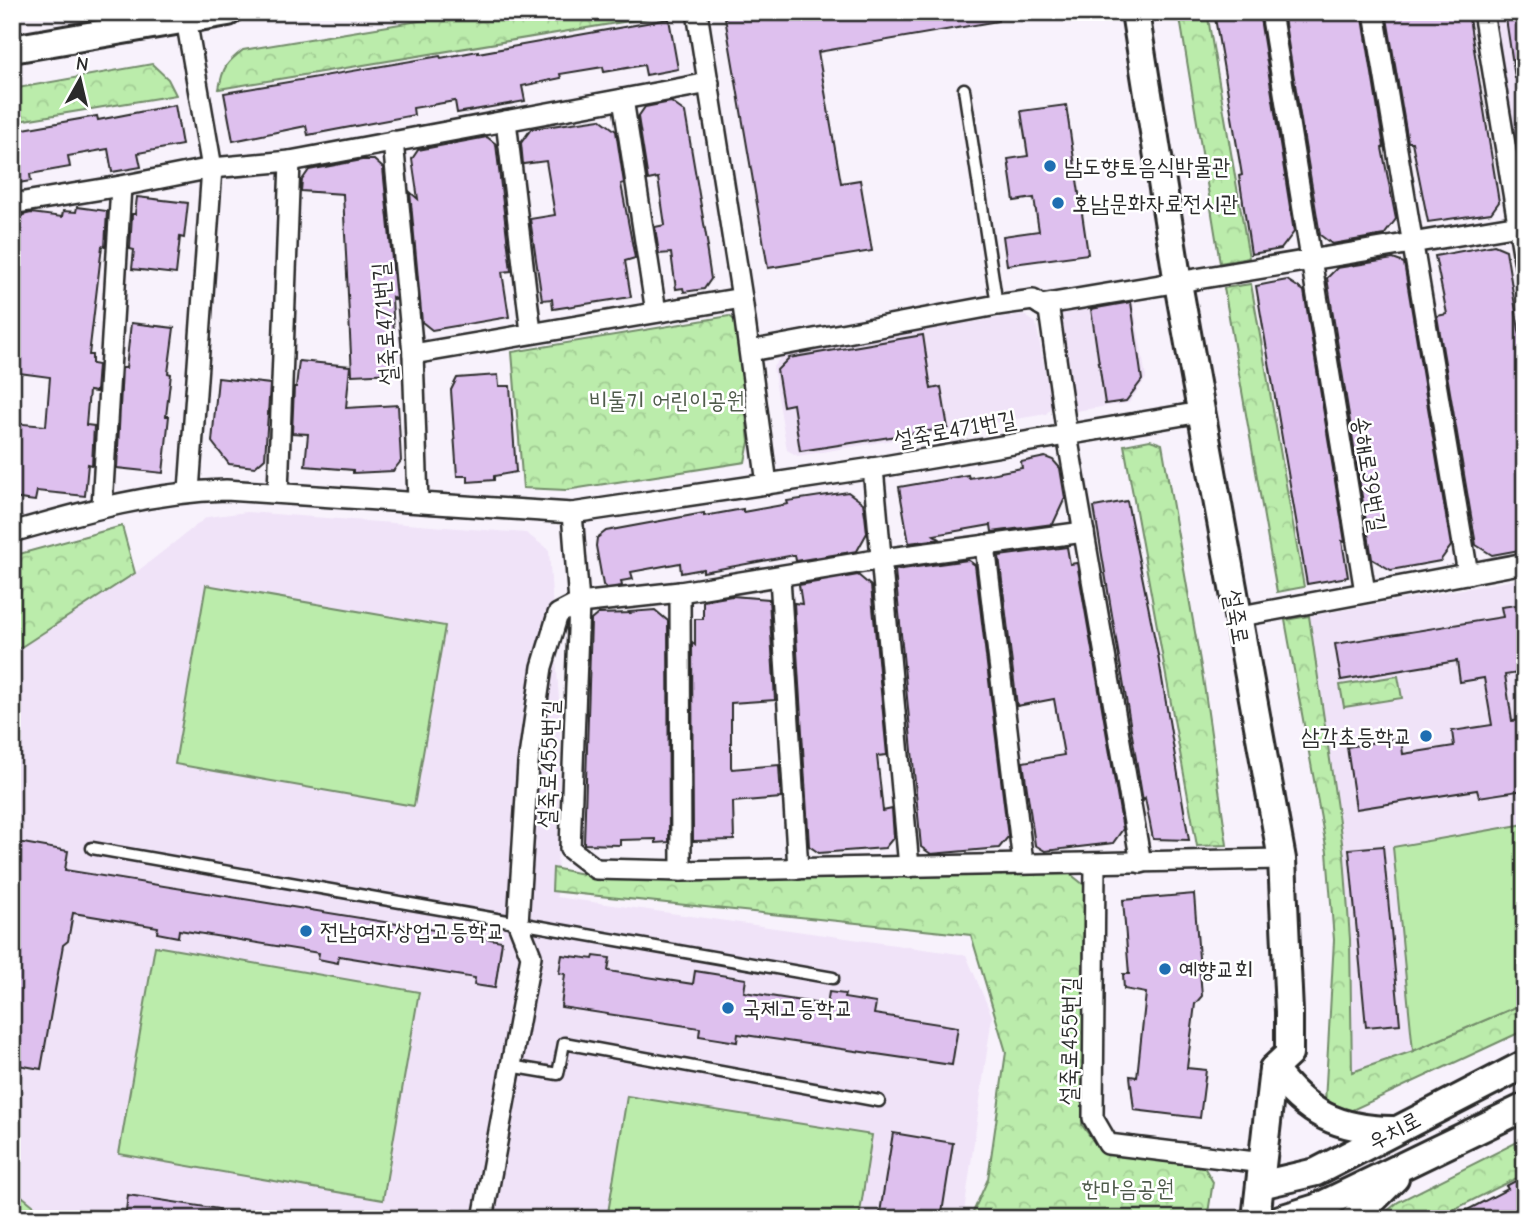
<svg xmlns="http://www.w3.org/2000/svg" width="1537" height="1231" font-family="'Comic Neue','Poor Story',sans-serif">
  <defs>
    <pattern id="forest-crowns" width="20" height="18" patternUnits="userSpaceOnUse" patternTransform="scale(1.75)"><rect width="20" height="18" fill="#bbecab"/><path d="M2 6a3 3 0 1 1 6 0M12 15a3 3 0 1 1 6 0" fill="none" stroke="#a1cb93"/></pattern>
  </defs>
  <rect width="100%" height="100%" fill="#f8f2fc"/>
  <filter id="ink" filterUnits="userSpaceOnUse"><feTurbulence type="fractalNoise" baseFrequency=".0143" numOctaves="2"/><feDisplacementMap in="SourceGraphic" scale="14" xChannelSelector="R" yChannelSelector="G"/><feConvolveMatrix kernelMatrix="1 2 1 2 8 2 1 2 1" color-interpolation-filters="sRGB"/></filter>
  <g filter="url(#ink)">
    <g fill="#f0e3f8">
      <path d="M1493 12H1525V192Z"/>
      <path d="M1132 295 1146 378 1129 403 1075 411 1060 307Z"/>
      <path d="M1023 314 1036 323 1052 407 1046 414 798 456 787 450 773 367 784 353Z"/>
      <path d="M247 512 526 533 549 550 560 715 557 897 966 955 992 1016 963 1219H50L12 1188V653L139 570 207 517Z"/>
      <path d="M1525 578V1003L1413 1051 1352 1073 1350 939 1344 856 1309 616Z"/>
    </g>
    <g fill="url(#forest-crowns)" stroke="#738c6b" stroke-width="2">
      <path d="M473 12 671 14 219 89C223 67 226 63 243 50Z"/>
      <path d="M1179 12H1207L1249 258 1220 263Z"/>
      <path d="M152 64 168 79 176 95 12 122V89Z"/>
      <path d="M1251 284 1304 587 1277 592 1224 288Z"/>
      <path d="M729 316 736 321 749 442 745 462 566 490 523 488 512 352Z"/>
      <path d="M1150 440 1162 444 1203 678 1227 845 1197 846 1124 445Z"/>
      <path d="M122 526 135 573 12 653V556Z"/>
      <path d="M1309 616 1344 856 1350 939 1352 1072 1413 1051 1525 1003V1030L1348 1112 1325 1102 1334 940 1327 852 1285 620Z"/>
      <path d="M1398 676 1402 698 1344 707 1340 685Z"/>
      <path d="M553 868 613 880 1069 873 1084 885 1082 1125 1102 1153 1204 1167 1213 1182 1207 1219H970L988 1179 1006 1052 971 935 552 891Z"/>
      <path d="M1525 1138V1174L1435 1219H1378L1398 1202Z"/>
      <path d="M12 1188 50 1219H12Z"/>
    </g>
    <g fill="#bbecab" stroke="#738c6b" stroke-width="2">
      <path d="M206 585 445 626 414 806 175 764Z"/>
      <path d="M1525 824V1003L1413 1051 1393 847Z"/>
      <path d="M155 946 419 992 383 1200 119 1154Z"/>
      <path d="M627 1096 872 1135 859 1219H607Z"/>
    </g>
    <g fill="#dec0ee" stroke="#2b2b2b" stroke-width="2">
      <path d="M724 12H997L998 21 818 52 841 183 860 180 872 251 768 268Z"/>
      <path d="M1214 12H1259L1294 232 1281 249 1251 254 1239 176 1242 175Z"/>
      <path d="M1283 12H1362L1384 147 1382 148 1396 219 1384 235 1332 244 1320 235Z"/>
      <path d="M1386 12H1468L1499 202 1491 213 1428 222 1412 142H1408Z"/>
      <path d="M1505 12H1525V77L1515 78Z"/>
      <path d="M669 19 678 69 646 75 644 65 604 72 603 67 560 74 561 78 522 86 525 101 457 113 455 101 413 108 414 115 308 135 306 126 233 141 224 93 440 56 441 58 478 51V53Z"/>
      <path d="M671 102 685 112 708 247H706L711 279 704 289 684 292 683 288 676 289 671 253 659 254 655 227 665 225 658 178 648 180 638 117 645 107Z"/>
      <path d="M175 105 182 145 138 153 141 167 112 172 108 149 68 156 70 167 30 174 31 181 12 184V131L97 116 98 120Z"/>
      <path d="M1066 105 1088 254 1007 265 1003 236 1039 231 1034 198 1014 201 1008 159 1028 156 1021 111Z"/>
      <path d="M600 119 616 131 624 183 621 184 635 258 625 261 631 297 553 309 552 299 542 300 530 219 555 215 546 161 523 164 521 143 531 129Z"/>
      <path d="M487 137 496 144 511 271 502 272 509 317 432 330 422 322 410 192 418 199 412 159 418 150Z"/>
      <path d="M362 160H374L383 168 396 300 392 297 396 373 352 375 343 194 301 191 302 180 309 170Z"/>
      <path d="M137 197 188 203 184 238 180 237 176 274 132 269 134 250 130 249 132 214H135Z"/>
      <path d="M77 207 107 211 105 247 102 246 89 355H92V364L98 365 96 392 89 391 86 425 94 426 92 465 88 464 85 496 37 491 35 501 12 498V423L46 426 50 377 12 372V280L16 248H13L16 221 23 215 31 213 62 217 63 211 76 212Z"/>
      <path d="M1494 245 1506 250 1525 367V549L1492 555 1476 545 1437 316 1447 314 1435 256Z"/>
      <path d="M1393 259 1404 263 1451 546 1440 561 1391 570 1372 559 1327 278 1337 268Z"/>
      <path d="M1287 280 1304 291 1345 542 1342 541 1348 577 1307 584 1256 286Z"/>
      <path d="M1131 302 1142 380 1126 401 1105 404 1091 309Z"/>
      <path d="M131 323 174 328 168 373 171 374 166 416H169L163 473 117 468 122 368H126Z"/>
      <path d="M923 335 931 389 941 387 948 428 800 451 793 404 783 406 777 370 789 358Z"/>
      <path d="M299 361 350 366 346 408 398 405 401 461 393 471 353 473V470L305 466 308 434 292 433 294 387H296Z"/>
      <path d="M498 375 499 386H510L516 472 494 476V480L468 482V476H457L451 390 457 378Z"/>
      <path d="M218 378 270 384 265 458 255 467 229 464 212 442Z"/>
      <path d="M1045 457 1053 460 1060 468 1065 498 1053 524 992 532 991 525 934 535 940 539 909 543 899 487 968 475 969 478 1022 468 1021 462Z"/>
      <path d="M848 492 863 503 865 515 867 533 857 551 796 561 795 555 703 572V569L681 573 680 563 631 572 633 579 621 581 622 586 606 588 603 585 596 546 597 538 606 531 704 513V516L743 509V512L788 504 787 501Z"/>
      <path d="M1127 501 1158 655 1189 840 1153 839 1145 798 1143 801 1094 507Z"/>
      <path d="M1067 547 1070 564 1077 563 1123 829 1113 843 1045 851 1035 845 1023 762 1064 755 1054 699 1017 706 999 556Z"/>
      <path d="M968 560 975 565 1008 837 999 848 931 854 921 847 895 570Z"/>
      <path d="M858 575 871 586 887 755 877 756 883 811 892 809 894 837 885 848 819 853 809 846 794 603 802 604 799 585Z"/>
      <path d="M732 596 769 599 775 700 731 703V767L732 769 779 765 781 798 733 802 734 840 693 841 692 642 695 645V619H703V601Z"/>
      <path d="M1523 604 1525 609V672L1505 675 1512 721 1525 720V790L1479 797 1477 790 1356 809 1347 747 1401 738 1403 754 1454 746 1452 731 1492 725 1484 678 1460 682 1457 661 1341 680 1335 644 1503 617 1501 607Z"/>
      <path d="M655 610 668 621 669 842 656 843V839L620 840V845L584 844 591 620 598 614 630 613 629 612Z"/>
      <path d="M12 841 68 851 65 870 502 941 495 988 474 985 475 978 339 956 338 963 318 959 319 953 179 930 178 937 157 933 158 927 73 913 68 941 63 945 41 1069 12 1064V1012L16 989 12 988Z"/>
      <path d="M1383 846 1400 1024 1366 1027 1349 849Z"/>
      <path d="M1194 894 1202 996 1195 1004 1187 1068 1206 1070 1200 1118 1134 1110 1130 1076 1137 1077 1146 993 1124 989 1123 974H1129L1123 900Z"/>
      <path d="M562 955 593 959 594 956 610 958 608 971 693 984 695 971 746 979 744 992 827 1005 829 992 845 994 844 998 876 1003 874 1014 958 1027 952 1065 738 1034 737 1042 699 1036 700 1028 561 1007 565 974 559 973Z"/>
      <path d="M893 1133 953 1143 941 1219H879Z"/>
      <path d="M1525 1176V1219H1450L1508 1189 1506 1186Z"/>
      <path d="M128 1195 219 1209 218 1219H125Z"/>
    </g>
    <g fill="none" stroke-linecap="round" stroke-linejoin="round">
      <g stroke="#2b2b2b" stroke-width="15">
        <g id="lane">
          <path d="M964 89 997 305"/>
          <path d="M92 848 833 978"/>
          <path d="M510 1066 558 1074 564 1043 879 1101"/>
        </g>
      </g>
      <g stroke="#2b2b2b" stroke-width="24">
        <g id="street">
          <path d="M697 12 742 298 767 484"/>
          <path d="M1271 12 1365 592"/>
          <path d="M1374 12 1468 574"/>
          <path d="M1483 12 1525 265"/>
          <path d="M186 19 212 168 189 491"/>
          <path d="M623 99 656 312"/>
          <path d="M506 121 531 332"/>
          <path d="M393 141 413 354 418 502"/>
          <path d="M12 204 121 186 212 168 290 161 709 83"/>
          <path d="M1041 305 1525 224"/>
          <path d="M750 351 997 305 1033 300 1049 310 1067 435 1141 863"/>
          <path d="M413 354 742 298"/>
          <path d="M873 468 909 867"/>
          <path d="M278 493 290 161"/>
          <path d="M102 506 121 186"/>
          <path d="M572 513 579 603 570 849 596 869 681 871 1282 859"/>
          <path d="M12 532C83 512 152 492 226 490L572 513 873 468 1201 412"/>
          <path d="M985 545 1023 863"/>
          <path d="M780 577 798 869"/>
          <path d="M680 592 681 871"/>
          <path d="M1236 617 1525 563"/>
          <path d="M1095 863 1093 1118 1108 1144 1263 1163"/>
          <path d="M483 1219 531 956 518 923 528 764 542 667 558 614 579 603 680 592 882 559 1084 532"/>
        </g>
      </g>
      <g stroke="#2b2b2b" stroke-width="32">
        <g id="secondary">
          <path d="M1135 12 1178 283 1282 859 1289 1012V1054L1273 1069 1256 1219"/>
          <path d="M12 49 228 12"/>
          <path d="M1273 1069C1307 1114 1337 1129 1392 1130"/>
          <path d="M1260 1185 1316 1172 1525 1064"/>
          <path d="M1280 1219 1316 1208 1525 1107"/>
          <path d="M1354 1219 1395 1178"/>
        </g>
      </g>
      <use href="#lane" stroke="#fff" stroke-width="10"/>
      <use href="#street" stroke="#fff" stroke-width="19"/>
      <use href="#secondary" stroke="#fff" stroke-width="26"/>
    </g>
  </g>
  <g fill="#1f6fb2" stroke="#fff" stroke-width="2.5">
    <circle cx="1050" cy="166" r="7"/>
    <circle cx="1058" cy="203" r="7"/>
    <circle cx="1426" cy="736" r="7"/>
    <circle cx="306" cy="931" r="7"/>
    <circle cx="1165" cy="969" r="7"/>
    <circle cx="728" cy="1008" r="7"/>
  </g>
  <g text-anchor="middle" stroke-width="5" stroke-linejoin="round" paint-order="stroke">
    <g font-size="23" fill="#2b2b2b" stroke="#fff" text-anchor="start">
      <text x="1064" y="174">남도향토음식박물관</text>
      <text x="1072" y="211">호남문화자료전시관</text>
      <text x="1412" y="744" text-anchor="end">삼각초등학교</text>
      <text x="320" y="939">전남여자상업고등학교</text>
      <text x="1179" y="977">예향교회</text>
      <text x="742" y="1016">국제고등학교</text>
    </g>
    <g font-size="23" fill="#2b2b2b" stroke="#fff">
      <text transform="translate(384 324) rotate(-94)" y="8">설죽로471번길</text>
      <text transform="translate(955 429) rotate(-10)" y="8">설죽로471번길</text>
      <text transform="translate(1370 474) rotate(81)" y="8">송해로39번길</text>
      <text transform="translate(1237 617) rotate(80)" y="8">설죽로</text>
      <text transform="translate(548 764) rotate(-88)" y="8">설죽로455번길</text>
      <text transform="translate(1069 1041) rotate(-89)" y="8">설죽로455번길</text>
      <text transform="translate(1394 1130) rotate(-28)" y="8">우치로</text>
    </g>
    <g font-size="23" fill="#4f5b4b" stroke="#fff">
      <text x="667" y="408">비둘기 어린이공원</text>
      <text x="1128" y="1196">한마음공원</text>
    </g>
  </g>
  <rect width="1537" height="1231" fill="none" stroke="#fff" stroke-width="42"/>
  <rect x="21" y="21" width="1495" height="1189" fill="none" stroke="#2b2b2b" stroke-width="2.5" filter="url(#ink)"/>
  <g transform="translate(80 80) rotate(8)" stroke="#ffffff" stroke-width="5" paint-order="stroke">
  <path d="M0-5L12 26L0 18L-12 26Z" fill="#2b2b2b"/>
  <text y="-10" font-size="19" font-weight="bold" text-anchor="middle" fill="#2b2b2b">N</text>
  </g>
</svg>
